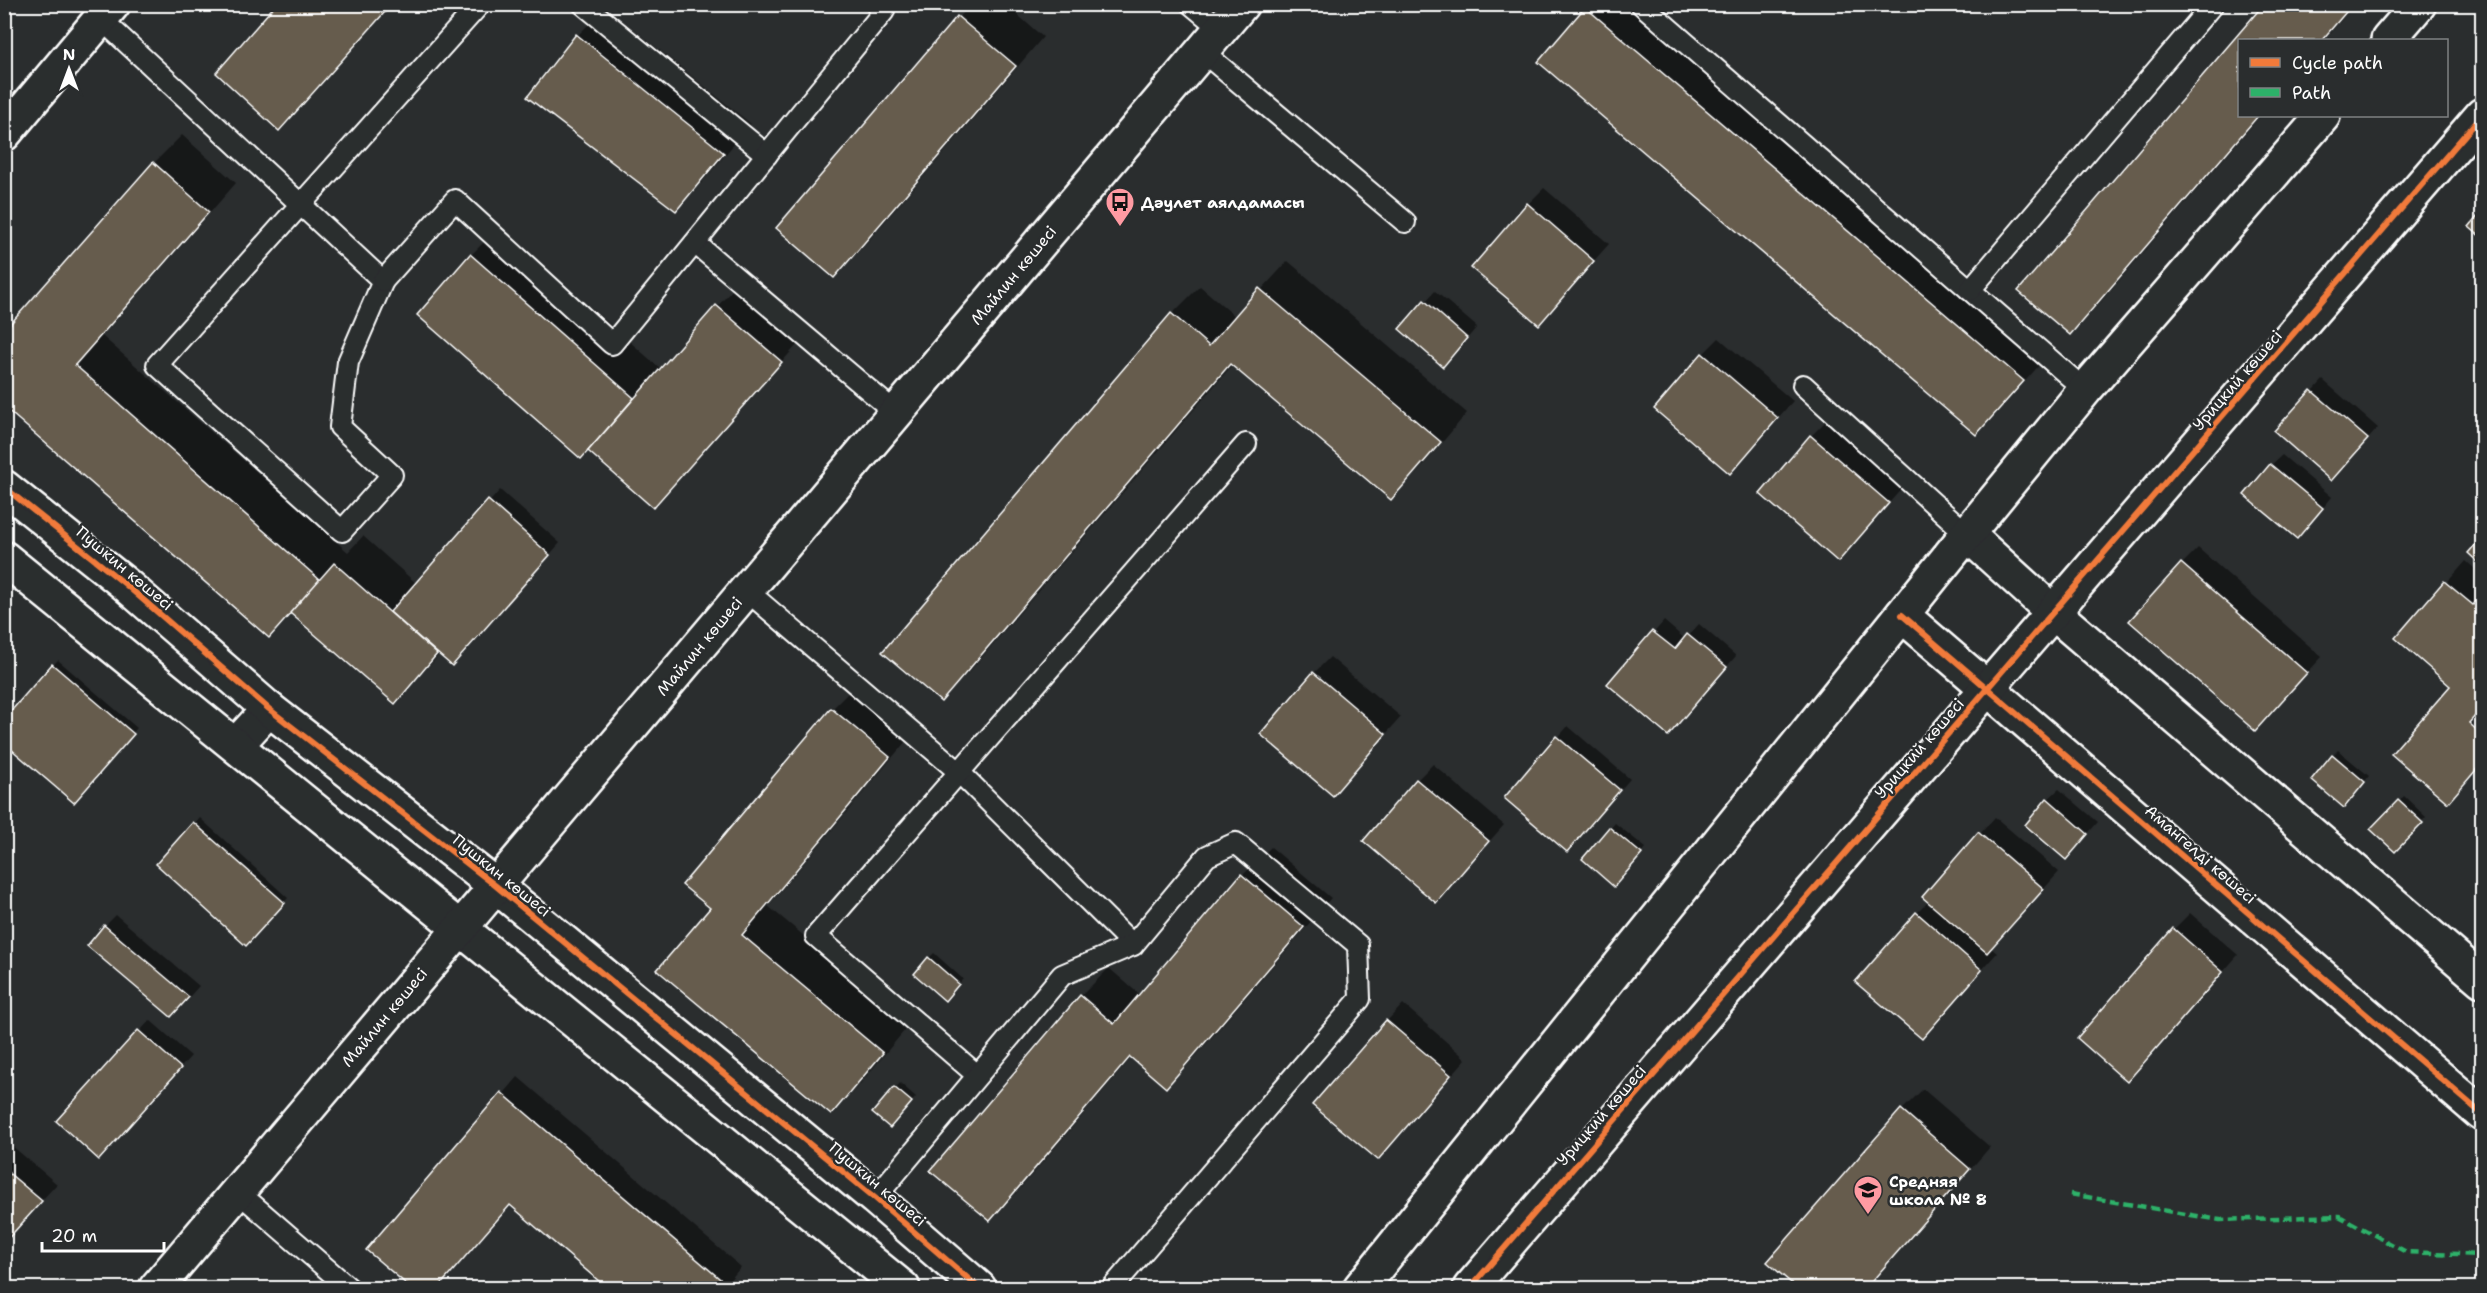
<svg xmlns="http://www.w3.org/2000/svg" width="2487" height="1293" font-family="'Shantell Sans',sans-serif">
  <rect width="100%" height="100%" fill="#2a2d2e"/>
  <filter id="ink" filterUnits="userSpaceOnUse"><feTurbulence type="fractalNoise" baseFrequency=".0167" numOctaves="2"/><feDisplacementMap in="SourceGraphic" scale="12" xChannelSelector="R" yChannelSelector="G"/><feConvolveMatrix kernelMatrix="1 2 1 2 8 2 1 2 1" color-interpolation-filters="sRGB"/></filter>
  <g filter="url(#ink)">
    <g fill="#0007">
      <path d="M278 4H393L279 129Z"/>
      <path d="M971 4H1005L1043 37 862 248 834 276 778 228Z"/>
      <path d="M1590 4H1643L2051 352 2004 405 1976 433 1586 8Z"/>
      <path d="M2266 4H2355L2324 40H2240V116H2260L2098 305 2070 333 2020 291Z"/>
      <path d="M606 7 751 124 703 181 675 209 530 97 578 35Z"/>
      <path d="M182 135 236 183 102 336 348 552 363 536 417 584 500 490 560 543 463 653 440 654 395 702 291 613 269 636 4 405 154 163Z"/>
      <path d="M1544 188 1609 244 1538 323 1528 204Z"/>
      <path d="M499 227 661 369 733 289 797 345 653 506 588 449 471 255Z"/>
      <path d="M1288 261 1467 413 1419 470 1391 498 1233 364 969 672 941 700 1172 314 1200 286 1236 317Z"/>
      <path d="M1435 291 1477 327 1454 354 1425 302Z"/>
      <path d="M1719 338 1793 401 1730 472 1703 354Z"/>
      <path d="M2323 380 2378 428 2342 468 2277 431Z"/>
      <path d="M1827 420 1904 486 1854 543 1811 436Z"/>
      <path d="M2282 455 2332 497 2308 526 2271 465Z"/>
      <path d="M2198 548 2322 657 2255 729 2182 564Z"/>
      <path d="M2466 561 2482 575V764L2448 801 2453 685 2398 638Z"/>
      <path d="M1664 621 1685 639 1699 624 1736 656 1678 723 1609 684Z"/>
      <path d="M1330 657 1401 717 1333 794 1314 673Z"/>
      <path d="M58 660 137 728 79 796 53 665Z"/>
      <path d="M860 681 917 728 768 906 910 1024 859 1085 831 1113 712 907 685 885 832 709Z"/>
      <path d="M1568 726 1630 779 1578 839 1506 797Z"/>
      <path d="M2338 750 2369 776 2349 801 2333 755Z"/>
      <path d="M1433 764 1504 825 1436 901 1417 780Z"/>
      <path d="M2059 789 2098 822 2076 847 2048 799Z"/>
      <path d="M2404 796 2426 817 2395 850 2372 829Z"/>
      <path d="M1995 817 2059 872 1991 948 1997 953 1922 1037 1917 913 1929 901 1924 897Z"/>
      <path d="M200 818 288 898 251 939 158 864Z"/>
      <path d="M1615 823 1646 848 1619 880 1584 859Z"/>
      <path d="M1271 847 1331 898 1194 1058 1166 1086 1132 1057 1018 1191 990 1219 1081 996 1109 968 1140 995 1243 875Z"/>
      <path d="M2190 913 2238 955 2143 1063 2174 929Z"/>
      <path d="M116 915 199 986 182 1005 105 926Z"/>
      <path d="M934 953 963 979 950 994 929 958Z"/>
      <path d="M1403 1004 1466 1059 1378 1158 1387 1021Z"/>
      <path d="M150 1020 191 1056 110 1147 58 1121Z"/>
      <path d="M518 1077 741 1267 723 1288H610L511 1204 438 1288H413L368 1250Z"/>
      <path d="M900 1083 916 1097 895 1121 874 1113Z"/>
      <path d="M1923 1089 1990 1147 1869 1286 1872 1288H1800L1769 1262 1902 1110Z"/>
      <path d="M4 1139 57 1184 4 1241Z"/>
      <path d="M1923 1281 1931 1288H1915Z"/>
    </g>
    <g fill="#665c4d" stroke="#fff" stroke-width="1.5">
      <path d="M276 4H392L279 131 216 73Z"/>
      <path d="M2264 4H2353L2322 40H2240V116H2258L2070 335 2018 291Z"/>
      <path d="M1585 7 2024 381 1976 435 1538 62Z"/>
      <path d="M957 16 1016 66 834 278 776 228Z"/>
      <path d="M576 34 724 153 676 211 527 97Z"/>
      <path d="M153 162 209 212 75 365 320 580 269 638 4 407V331Z"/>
      <path d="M1527 203 1594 261 1539 325 1471 268Z"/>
      <path d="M2482 211V238L2469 227Z"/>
      <path d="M470 254 634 398 581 459 417 315Z"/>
      <path d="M1259 288 1441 442 1391 500 1230 364 941 702 882 652 1171 313 1209 346Z"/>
      <path d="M1424 300 1467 338 1443 367 1399 329Z"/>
      <path d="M716 305 782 362 653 508 588 451Z"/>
      <path d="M1702 353 1778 418 1730 474 1654 409Z"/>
      <path d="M2311 390 2368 439 2331 481 2274 431Z"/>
      <path d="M1810 435 1889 503 1838 562 1760 494Z"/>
      <path d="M2270 464 2323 508 2297 539 2244 495Z"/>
      <path d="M488 500 550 555 452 666 390 612Z"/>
      <path d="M2482 537V566L2468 553Z"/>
      <path d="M334 563 437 654 395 704 290 613Z"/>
      <path d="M2181 563 2307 673 2255 731 2129 621Z"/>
      <path d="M2444 581 2473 605 2482 594V708L2469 723 2482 735V763L2448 803 2391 754 2450 686 2395 638Z"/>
      <path d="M1652 631 1675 649 1687 634 1727 667 1668 736 1607 684Z"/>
      <path d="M52 664 134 734 74 803 4 743V719Z"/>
      <path d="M1313 672 1386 734 1333 796 1260 734Z"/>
      <path d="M831 708 890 757 742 935 883 1053 831 1115 657 970 710 908 682 885Z"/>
      <path d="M1556 736 1620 790 1567 852 1504 798Z"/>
      <path d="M2332 754 2365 782 2344 808 2311 780Z"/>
      <path d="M1416 779 1489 841 1436 903 1363 841Z"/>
      <path d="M2047 798 2088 834 2066 860 2025 825Z"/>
      <path d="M2398 800 2423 823 2395 852 2370 829Z"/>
      <path d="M193 822 285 903 246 946 156 864Z"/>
      <path d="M1609 827 1642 854 1614 887 1582 859Z"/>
      <path d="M1978 832 2044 889 1987 953 1922 897Z"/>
      <path d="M1241 874 1304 927 1166 1088 1130 1057 990 1221 930 1171 1080 995 1114 1024Z"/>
      <path d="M1916 912 1982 970 1922 1039 1855 982Z"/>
      <path d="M104 925 189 997 171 1017 87 946Z"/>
      <path d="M2173 928 2223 972 2127 1082 2077 1038Z"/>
      <path d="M928 957 959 984 945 1001 914 974Z"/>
      <path d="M1386 1020 1451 1075 1378 1160 1312 1105Z"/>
      <path d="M138 1030 181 1068 99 1160 56 1121Z"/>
      <path d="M894 1087 912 1102 890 1128 872 1113Z"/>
      <path d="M501 1092 726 1284 722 1288H607L510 1205 438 1288H411L366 1250Z"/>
      <path d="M1901 1109 1970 1169 1866 1288H1797L1767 1262Z"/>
      <path d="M4 1169 42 1201 4 1243Z"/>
    </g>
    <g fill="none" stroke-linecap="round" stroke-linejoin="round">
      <g stroke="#fff" stroke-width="24">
        <g id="service">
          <path d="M583 4 767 155"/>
          <path d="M1191 4 1221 29"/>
          <path d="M1641 4 2085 390"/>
          <path d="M101 19 383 281 348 362 340 427 392 475 342 531 157 365 480 4"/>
          <path d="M1203 52 1405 222"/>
          <path d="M695 243 896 413"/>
          <path d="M383 281 455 200 612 344 884 11 876 4"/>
          <path d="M1970 290 2213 4"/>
          <path d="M1803 385 1967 534"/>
          <path d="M746 590 959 772 1133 945"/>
          <path d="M977 1075 816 936 1246 444"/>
          <path d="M237 1191 349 1288"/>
          <path d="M875 1198 1062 975 1133 945 1207 856 1236 843 1358 945 1360 999 1112 1288"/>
        </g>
      </g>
      <g stroke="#fff" stroke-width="38">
        <g id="minor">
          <path d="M2388 40 2419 4"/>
          <path d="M1967 534 2054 613 2482 980"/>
          <path d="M1902 615 2482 1114"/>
          <path d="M236 745 269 709"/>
          <path d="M1360 1288 1967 534 2085 390 2323 116"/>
          <path d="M1470 1288 2482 115"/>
        </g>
      </g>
      <g stroke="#fff" stroke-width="38">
        <g id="tertiary">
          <path d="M4 134 113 4"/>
          <path d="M4 487 125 584 269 709 496 886 875 1198 979 1288"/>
          <path d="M4 558 903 1288"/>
        </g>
      </g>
      <g stroke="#fff" stroke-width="38">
        <path id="secondary" d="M156 1288 1242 4"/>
      </g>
      <use href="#service" stroke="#2a2d2e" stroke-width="20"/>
      <use href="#minor" stroke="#2a2d2e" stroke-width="33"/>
      <use href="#tertiary" stroke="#2a2d2e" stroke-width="33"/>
      <use href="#secondary" stroke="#2a2d2e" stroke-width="33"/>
      <path stroke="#2db169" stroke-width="4.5" stroke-dasharray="9 4.5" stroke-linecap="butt" d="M2070 1194 2220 1220 2339 1216 2406 1252 2482 1255"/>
      <g stroke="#2a2d2e" stroke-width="10">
        <g id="cycleway">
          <path d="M4 487 125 584 269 709 496 886 875 1198 979 1288"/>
          <path d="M1902 615 2482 1114"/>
          <path d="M1470 1288 2482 115"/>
        </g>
      </g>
      <use href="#cycleway" stroke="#f17a3a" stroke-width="6"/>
    </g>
  </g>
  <defs>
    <g id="bus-pin" transform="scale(1.5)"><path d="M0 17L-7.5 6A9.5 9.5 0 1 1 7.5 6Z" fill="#ff9aa2" stroke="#2a2d2e"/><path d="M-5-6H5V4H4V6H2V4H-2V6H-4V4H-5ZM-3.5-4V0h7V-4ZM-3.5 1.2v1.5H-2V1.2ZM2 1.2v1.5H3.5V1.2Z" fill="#111"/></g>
    <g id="school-pin" transform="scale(1.5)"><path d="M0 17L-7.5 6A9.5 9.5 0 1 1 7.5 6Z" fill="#ff9aa2" stroke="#2a2d2e"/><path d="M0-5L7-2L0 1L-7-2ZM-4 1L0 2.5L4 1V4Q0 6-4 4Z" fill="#111"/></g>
  </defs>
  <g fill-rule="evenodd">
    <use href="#bus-pin" x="1120" y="202"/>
    <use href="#school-pin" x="1868" y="1190"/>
  </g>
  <g text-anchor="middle" stroke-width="5" stroke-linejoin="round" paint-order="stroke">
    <g font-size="16" font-weight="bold" fill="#fff" stroke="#2a2d2e" text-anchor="start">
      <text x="1141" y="208">Дәулет аялдамасы</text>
      <text x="1889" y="1187">Средняя<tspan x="1889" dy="18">школа № 8</tspan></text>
    </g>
    <g font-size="16" fill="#fff" stroke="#2a2d2e">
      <text transform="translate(1013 275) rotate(-50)" y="6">Майлин көшесі</text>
      <text transform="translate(2237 380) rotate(-49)" y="6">Урицкий көшесі</text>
      <text transform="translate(125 568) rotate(40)" y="6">Пушкин көшесі</text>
      <text transform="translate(699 646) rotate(-50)" y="6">Майлин көшесі</text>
      <text transform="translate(1919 748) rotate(-49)" y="6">Урицкий көшесі</text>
      <text transform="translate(2201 854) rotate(41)" y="6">Амангелді көшесі</text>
      <text transform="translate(502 875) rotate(39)" y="6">Пушкин көшесі</text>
      <text transform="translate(384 1017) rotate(-50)" y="6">Майлин көшесі</text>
      <text transform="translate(1601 1115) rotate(-49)" y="6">Урицкий көшесі</text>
      <text transform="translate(878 1184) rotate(40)" y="6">Пушкин көшесі</text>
    </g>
  </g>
  <rect width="2487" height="1293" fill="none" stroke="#2a2d2e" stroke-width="24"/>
  <rect x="12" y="12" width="2463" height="1269" fill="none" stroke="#fff" stroke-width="2" filter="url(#ink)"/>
  <rect x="2238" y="39" width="210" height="78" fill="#2a2d2e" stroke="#7f8182" stroke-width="1.5"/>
  <rect x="2250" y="58" width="30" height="9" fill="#f17a3a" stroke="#7f8182" stroke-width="1.5"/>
  <text x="2292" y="69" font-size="18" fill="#ffffff">Cycle path</text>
  <rect x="2250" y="88" width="30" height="9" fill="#2db169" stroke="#7f8182" stroke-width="1.5"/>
  <text x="2292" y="99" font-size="18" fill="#ffffff">Path</text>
  <g transform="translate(69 69)" stroke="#2a2d2e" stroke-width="4.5" paint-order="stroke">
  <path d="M0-4.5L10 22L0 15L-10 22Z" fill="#ffffff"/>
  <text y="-9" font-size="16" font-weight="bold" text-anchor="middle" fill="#ffffff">N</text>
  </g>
  <path d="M42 1242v9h122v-9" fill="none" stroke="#ffffff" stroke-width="3"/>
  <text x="51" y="1242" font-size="18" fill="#ffffff" stroke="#2a2d2e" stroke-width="4.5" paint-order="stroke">20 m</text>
</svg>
